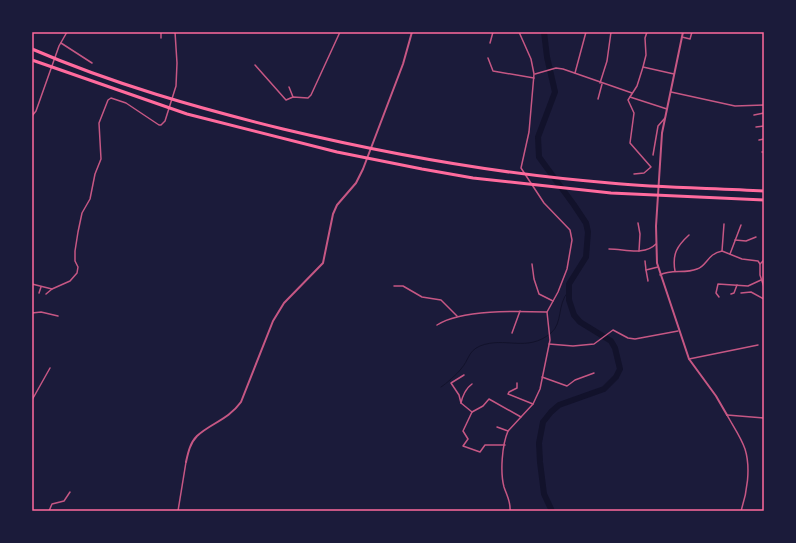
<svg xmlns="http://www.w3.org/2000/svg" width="796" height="543" font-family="'Crimson Pro',serif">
  <rect width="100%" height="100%" fill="#1b1b3a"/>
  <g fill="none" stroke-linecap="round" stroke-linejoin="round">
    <path stroke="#12122b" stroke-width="1" d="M441 387C446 384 457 374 461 369 469 360 468 351 480 346 505 336 527 353 551 333 563 323 557 304 568 292"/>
    <path stroke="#12122b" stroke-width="6" d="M544 32 547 57 555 92 538 137 539 157 574 205 586 223 588 232 586 257 569 284V300L574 315 580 322 611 341 615 348 620 369 616 377 604 389 559 405 551 412 543 422 539 443 540 462 544 494 552 511"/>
    <g stroke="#c65784" stroke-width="1.5">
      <path d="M161 32V38"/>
      <path d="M682 37 690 39 692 32"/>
      <path d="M61 43 92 63"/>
      <path d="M490 43 493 32"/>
      <path d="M488 58 493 71 534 78"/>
      <path d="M255 65 286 100 293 97 308 98 311 95 340 32"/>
      <path d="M643 67 674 74"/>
      <path d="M575 73 586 32"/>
      <path d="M535 74 556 68 563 69 632 93"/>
      <path d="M600 83 607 61 611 32"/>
      <path d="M289 87 293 97"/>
      <path d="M671 92 735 106 764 105"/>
      <path d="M630 97 667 109"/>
      <path d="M598 99 602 84"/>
      <path d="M754 115 764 113"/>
      <path d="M32 116 36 111 59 46 67 32"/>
      <path d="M756 127 764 126"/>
      <path d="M759 140 764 139"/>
      <path d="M762 152H764"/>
      <path d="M653 155 658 126 665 118"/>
      <path d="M634 174 644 173 651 167 630 143 634 113 628 100 637 86 643 67 646 55 645 38 647 32"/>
      <path d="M638 223 640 234 639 251"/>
      <path d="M735 240 746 241 756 237"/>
      <path d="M609 249C625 249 644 256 656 244"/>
      <path d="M722 251 724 224"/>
      <path d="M730 254 741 225"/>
      <path d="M764 260 760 264V275L764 287"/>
      <path d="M645 261 646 270"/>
      <path d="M532 264 534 279 539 294 553 301"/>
      <path d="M675 271C672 254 677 246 689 235"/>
      <path d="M660 275C671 269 685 274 697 269 707 266 707 254 722 251L742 259 758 261 760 264"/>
      <path d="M648 281 646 270 658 267"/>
      <path d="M32 284 52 289 70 281 77 273 78 267 75 261V251L78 232 82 213 90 199 95 174 101 159 99 123 108 100 111 98 126 103 159 125H161L165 121 176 86 177 63 175 32"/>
      <path d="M394 286H403L422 297 441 300 457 316"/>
      <path d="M39 293 41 287"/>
      <path d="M741 293 751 292 764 299"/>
      <path d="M46 294 52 289"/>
      <path d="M731 294 734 293 737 285"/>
      <path d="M719 297 716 293 718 284 748 286 761 280"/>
      <path d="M32 313 41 312 58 316"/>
      <path d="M437 325C461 309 518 311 547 312"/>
      <path d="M512 333 520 311"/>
      <path d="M549 344 573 346 594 344 613 330 628 338 635 339 678 331"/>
      <path d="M689 359 758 345"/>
      <path d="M542 377 567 386 575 380 594 373"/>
      <path d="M517 383V388L509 392 508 394 533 404"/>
      <path d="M472 384C466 388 462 397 461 403L472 412"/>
      <path d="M32 400 50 368"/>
      <path d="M461 403 459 395 451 383 464 375"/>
      <path d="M727 415C733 426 741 437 745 449 751 468 747 493 741 511"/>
      <path d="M727 415 764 418"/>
      <path d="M497 427 508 431"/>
      <path d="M505 445H485L480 452 463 446 468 439 463 431 472 412 483 406 489 399 521 417"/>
      <path d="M49 511 52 504 64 501 70 492"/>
      <path d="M178 511 186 462"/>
      <path d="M510 511C511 502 507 496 504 487 500 472 502 445 508 431L533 404 540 389 550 340 547 312 558 292 567 269 572 240 570 230 544 203 521 168 529 132 534 74 531 59 519 32"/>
    </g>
    <g stroke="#c65784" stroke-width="2">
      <path d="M683 32 662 133 656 226 657 263 689 359 716 396 727 415"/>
      <path d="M186 462C188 453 190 443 197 436 211 423 228 420 241 402L273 321 284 303 323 263 333 214 337 205 356 183 363 169 403 64 412 32"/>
    </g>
    <g stroke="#ff6b9d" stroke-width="3">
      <path d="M32 49C113 84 198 108 283 129 392 155 497 174 610 183 661 188 713 188 764 191"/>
      <path d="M32 60 187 114 337 152 422 169 473 178 611 193 764 200"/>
    </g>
  </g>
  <rect width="796" height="543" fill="none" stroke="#1b1b3a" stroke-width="66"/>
  <rect x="33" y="33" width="730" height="477" fill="none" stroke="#ff6b9d" stroke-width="1.5"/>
</svg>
